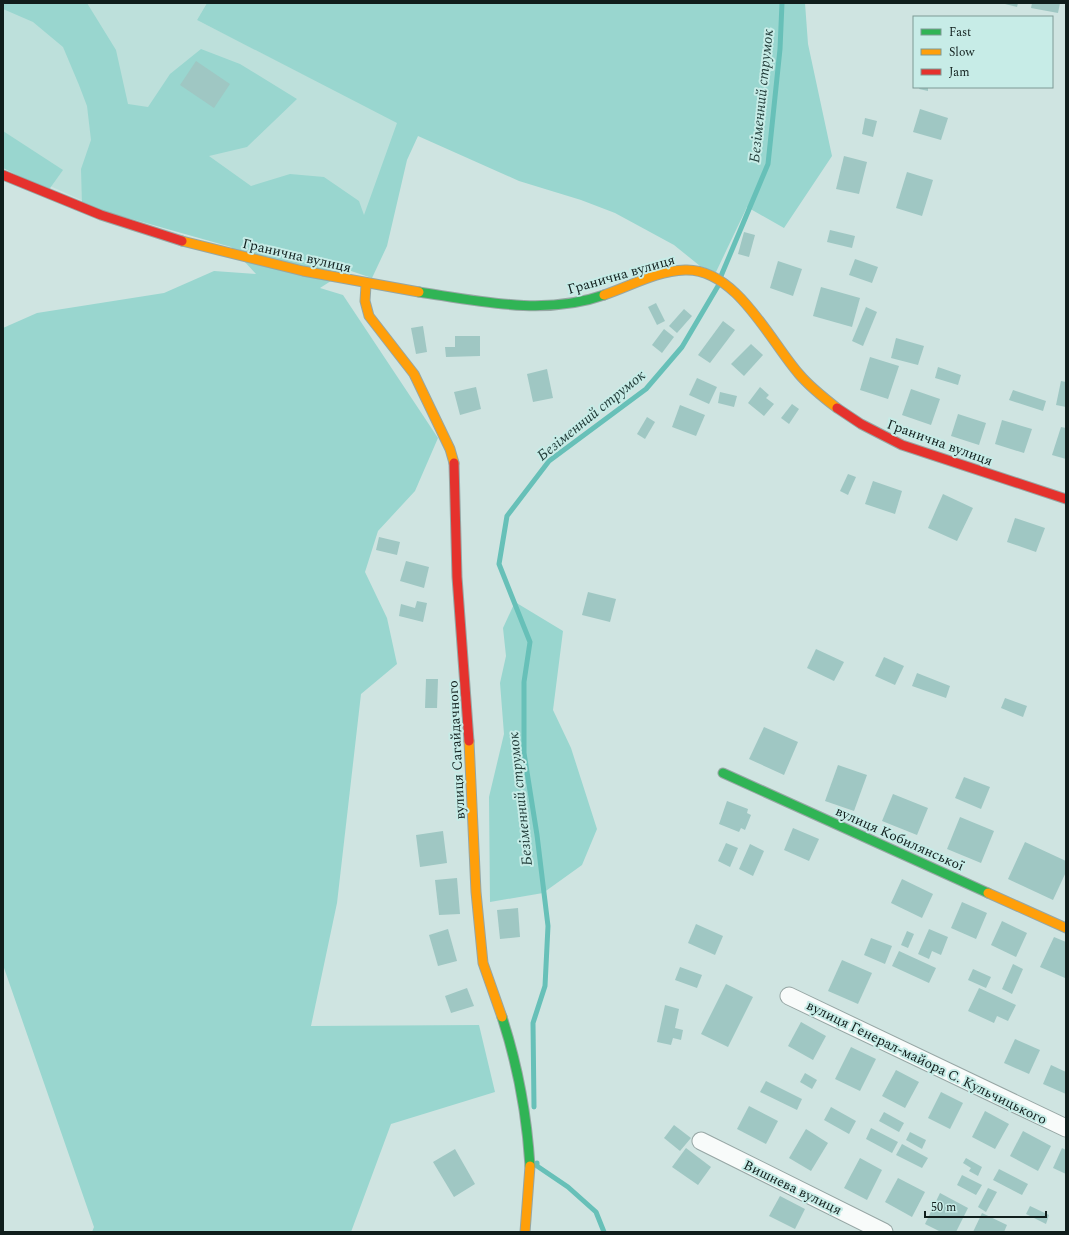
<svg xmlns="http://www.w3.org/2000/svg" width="1069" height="1235" font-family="Spectral,serif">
  <rect width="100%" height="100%" fill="#cfe4e1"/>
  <path fill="#bde0db" d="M3 3H207L197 20 407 127 361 272 88 203 3 165Z"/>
  <g fill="#99d6cf">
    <path d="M3 3H87L116 50 128 104 148 107 170 74 201 49 240 64 297 99 247 147 209 156 251 186 290 174 324 177 359 201 364 215 397 123 197 20 207 3H805L808 44 832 156 784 228 747 207 716 272 700 266 674 245 615 213 581 200 519 181 418 136 407 160 387 246 372 278 348 270 320 288 343 295 438 438 415 491 378 531 365 572 387 618 397 664 361 694 337 903 311 1026 479 1025 495 1092 391 1124 351 1232H92L94 1227 3 965V328L37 313 164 293 214 271 256 274 231 247 82 205 81 169 91 140 87 106 79 85 63 47 33 22 3 9Z"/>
    <path d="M3 131 63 170 48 191 3 168Z"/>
    <path d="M515 602 563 631 553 710 571 748 597 829 582 865 543 893 490 902 489 797 504 734 500 683 506 656 503 628Z"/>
  </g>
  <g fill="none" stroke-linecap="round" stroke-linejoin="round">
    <g stroke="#67c0b8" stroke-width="5">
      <path d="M721 276 768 164 780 49 782 3"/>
      <path d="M534 1107 533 1023 545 986 548 926 537 835 524 753V682L530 642 499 564 507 516 549 461 646 389 682 347 718 286"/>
      <path d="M537 1163V1166L568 1187 596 1212 604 1232"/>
    </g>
  </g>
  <g fill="#9fc7c3">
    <path d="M1001 3H1018L1017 7Z"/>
    <path d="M1032 3H1060L1058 13 1031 8Z"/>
    <path d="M196 61 230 84 214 108 180 85Z"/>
    <path d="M920 87H928V91L919 89Z"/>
    <path d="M920 109 948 118 941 140 913 132Z"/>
    <path d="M865 118 877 121 873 137 862 134Z"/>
    <path d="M844 156 867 162 859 194 836 189Z"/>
    <path d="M907 172 933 180 922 216 896 208Z"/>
    <path d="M830 230 855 236 852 248 827 242Z"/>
    <path d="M744 232 755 235 749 257 738 254Z"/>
    <path d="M855 259 878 267 872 283 849 275Z"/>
    <path d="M778 261 802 269 793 296 770 288Z"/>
    <path d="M821 287 860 298 852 327 813 316Z"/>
    <path d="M656 303 665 321 657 325 648 307Z"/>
    <path d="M866 307 877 312 863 346 852 341Z"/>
    <path d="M684 309 692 316 677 333 669 326Z"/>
    <path d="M723 321 735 330 710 363 698 355Z"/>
    <path d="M423 326 427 352 416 354 411 328Z"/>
    <path d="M664 329 674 337 662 353 652 345Z"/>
    <path d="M455 336H480V356L446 357 445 347H455Z"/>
    <path d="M896 338 924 346 918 365 891 358Z"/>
    <path d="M751 344 763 355 744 376 731 364Z"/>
    <path d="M870 357 899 366 888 399 860 390Z"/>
    <path d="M938 367 961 375 958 385 935 378Z"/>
    <path d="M547 369 553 398 533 402 527 374Z"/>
    <path d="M697 378 717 387 709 404 689 395Z"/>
    <path d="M1061 381 1066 382V407L1056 405Z"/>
    <path d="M476 387 481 409 460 415 454 392Z"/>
    <path d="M760 387 769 395 766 398 774 404 764 416 748 403Z"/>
    <path d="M911 389 940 399 931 425 902 415Z"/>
    <path d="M1013 390 1046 401 1043 411 1009 400Z"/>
    <path d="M720 392 737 396 734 407 718 403Z"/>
    <path d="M792 404 799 409 789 424 781 418Z"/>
    <path d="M680 405 705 415 696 436 672 427Z"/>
    <path d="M958 414 986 423 979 445 951 436Z"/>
    <path d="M647 417 655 422 645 439 637 434Z"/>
    <path d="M1002 420 1032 429 1024 453 995 444Z"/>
    <path d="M1061 427 1066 428V459L1052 455Z"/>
    <path d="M848 474 856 477 848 495 840 491Z"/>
    <path d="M873 481 902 491 895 514 865 504Z"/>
    <path d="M943 494 973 508 957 541 928 528Z"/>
    <path d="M1015 518 1045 528 1036 552 1007 542Z"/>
    <path d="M379 537 400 542 397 555 376 550Z"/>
    <path d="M406 561 429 567 424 588 400 581Z"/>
    <path d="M588 592 616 599 610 622 582 615Z"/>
    <path d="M417 601 427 603 423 622 399 616 401 604 415 608Z"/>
    <path d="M816 649 844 662 834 681 807 668Z"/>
    <path d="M884 657 904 666 895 685 875 676Z"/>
    <path d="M917 673 950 686 946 698 912 686Z"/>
    <path d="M426 679H438L437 708H425Z"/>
    <path d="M1005 698 1027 706 1023 717 1001 708Z"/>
    <path d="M764 727 798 742 784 775 749 759Z"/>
    <path d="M838 765 867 775 854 811 825 801Z"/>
    <path d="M964 777 990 787 981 809 955 798Z"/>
    <path d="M893 794 928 808 917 835 882 821Z"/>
    <path d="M727 801 748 809 747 813 751 815 745 830 741 828 739 832 719 824Z"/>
    <path d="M960 817 994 831 981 863 947 849Z"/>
    <path d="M793 828 819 839 809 861 784 850Z"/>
    <path d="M443 831 447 863 420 867 416 835Z"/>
    <path d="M1025 842 1066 861V872L1053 900 1008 879Z"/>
    <path d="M726 843 738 848 730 867 718 861Z"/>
    <path d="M750 844 764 851 753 876 739 869Z"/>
    <path d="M457 878 460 914 439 915 435 880Z"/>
    <path d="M902 879 933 894 922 918 891 903Z"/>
    <path d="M962 902 987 913 976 939 951 928Z"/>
    <path d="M518 908 520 937 500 939 497 910Z"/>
    <path d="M1002 921 1027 933 1016 957 991 945Z"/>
    <path d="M696 924 723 936 715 955 688 943Z"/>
    <path d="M448 929 457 961 438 966 429 935Z"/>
    <path d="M929 929 948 937 941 955 932 951 929 959 918 954Z"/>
    <path d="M907 931 914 934 908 948 901 945Z"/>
    <path d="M1054 937 1066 942 1065 978 1040 967Z"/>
    <path d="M871 938 892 946 885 964 864 955Z"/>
    <path d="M899 951 936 968 929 983 892 966Z"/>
    <path d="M842 960 872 973 858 1004 828 991Z"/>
    <path d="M1013 964 1023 969 1012 994 1002 989Z"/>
    <path d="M680 967 702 975 697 988 675 980Z"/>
    <path d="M973 969 991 977 986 988 968 980Z"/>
    <path d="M726 984 753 997 728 1047 701 1034Z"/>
    <path d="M467 988 474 1006 451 1013 445 996Z"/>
    <path d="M979 988 1016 1005 1008 1021 997 1016 994 1023 968 1011Z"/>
    <path d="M665 1005 679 1009 675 1028 683 1030 681 1040 673 1038 671 1045 657 1042Z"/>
    <path d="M801 1022 826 1036 813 1060 788 1046Z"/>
    <path d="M1015 1039 1040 1050 1029 1074 1004 1063Z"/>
    <path d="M851 1047 876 1059 860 1091 835 1079Z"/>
    <path d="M1051 1065 1066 1072V1094L1043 1084Z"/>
    <path d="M896 1070 919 1082 905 1108 882 1096Z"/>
    <path d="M805 1073 817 1080 812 1089 800 1082Z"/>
    <path d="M766 1081 802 1099 797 1110 760 1092Z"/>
    <path d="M941 1092 963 1103 950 1129 928 1118Z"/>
    <path d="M749 1106 778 1121 766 1144 737 1129Z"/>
    <path d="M831 1107 856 1121 849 1134 824 1120Z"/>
    <path d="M985 1111 1009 1124 995 1149 972 1137Z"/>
    <path d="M884 1112 904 1123 899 1132 879 1121Z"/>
    <path d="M674 1125 691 1138 680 1151 664 1138Z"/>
    <path d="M871 1128 898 1142 892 1153 866 1139Z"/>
    <path d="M806 1129 828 1143 811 1171 789 1158Z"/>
    <path d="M1023 1131 1051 1146 1038 1171 1010 1156Z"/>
    <path d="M910 1132 926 1140 922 1149 906 1140Z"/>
    <path d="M902 1144 928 1158 922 1168 896 1155Z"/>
    <path d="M686 1148 711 1167 698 1185 672 1167Z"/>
    <path d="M1062 1148 1066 1150V1174L1053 1168Z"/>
    <path d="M455 1149 475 1184 454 1197 433 1162Z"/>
    <path d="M860 1158 882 1170 867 1200 844 1188Z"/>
    <path d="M966 1158 982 1167 978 1176 969 1171 971 1168 963 1163Z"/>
    <path d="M999 1169 1028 1184 1022 1195 993 1180Z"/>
    <path d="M962 1175 982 1185 976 1195 957 1185Z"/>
    <path d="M898 1178 925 1192 912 1217 885 1202Z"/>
    <path d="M988 1188 997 1192 986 1212 978 1207Z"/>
    <path d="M940 1193 968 1208 956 1232H941L925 1224Z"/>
    <path d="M780 1196 805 1209 795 1229 769 1216Z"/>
    <path d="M1030 1206 1049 1215 1046 1224 1026 1214Z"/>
    <path d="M982 1213 1007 1225 1004 1232H973Z"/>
  </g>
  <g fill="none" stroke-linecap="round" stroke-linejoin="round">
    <g stroke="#96a6a4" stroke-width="19">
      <g id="street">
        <path d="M789 996 1066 1128"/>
        <path d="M701 1141 884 1232"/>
      </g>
    </g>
    <g stroke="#96a6a4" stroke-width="11">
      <g id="fast">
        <path d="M419 292C479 301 545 316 604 295"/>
        <path d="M723 773 988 893"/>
        <path d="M502 1017C517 1063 527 1117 530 1166"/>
      </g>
    </g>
    <g stroke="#96a6a4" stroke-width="11">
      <g id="slow">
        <path d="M182 241 303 271 419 292"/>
        <path d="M366 285 365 301 369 316 414 374 450 449 454 463"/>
        <path d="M604 295C631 286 656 271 685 270 736 268 770 341 799 374 810 387 824 398 837 408"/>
        <path d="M469 741 476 892 483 963 502 1017"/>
        <path d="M988 893 1066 928"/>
        <path d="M525 1232 530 1166"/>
      </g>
    </g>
    <g stroke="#96a6a4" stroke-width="11">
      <g id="jam">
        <path d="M3 175 101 215 182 241"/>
        <path d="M837 408 861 424 902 445 1066 499"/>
        <path d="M454 463 457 577 469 741"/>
      </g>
    </g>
    <use href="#street" stroke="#f8fbfa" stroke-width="17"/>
    <use href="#fast" stroke="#30b455" stroke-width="9"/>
    <use href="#slow" stroke="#ff9f0a" stroke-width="9"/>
    <use href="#jam" stroke="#e5322d" stroke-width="9"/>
  </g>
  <g text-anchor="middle" stroke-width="4" stroke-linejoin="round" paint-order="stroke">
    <g font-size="14" fill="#101e1c" stroke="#c7ece7">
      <text transform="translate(297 255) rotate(13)" y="5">Гранична вулиця</text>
      <text transform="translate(621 274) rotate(-16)" y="5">Гранична вулиця</text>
      <text transform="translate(940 442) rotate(20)" y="5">Гранична вулиця</text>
      <text transform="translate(456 750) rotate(-93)" y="5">вулиця Сагайдачного</text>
      <text transform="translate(900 838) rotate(24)" y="5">вулиця Кобилянської</text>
      <text transform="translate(927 1062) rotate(26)" y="5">вулиця Генерал-майора С. Кульчицького</text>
      <text transform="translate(793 1187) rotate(26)" y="5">Вишнева вулиця</text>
    </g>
    <g font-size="15" font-style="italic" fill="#233d3a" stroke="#c7ece7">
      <text transform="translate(761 96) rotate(-84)" y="5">Безіменний струмок</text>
      <text transform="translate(591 415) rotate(-39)" y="5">Безіменний струмок</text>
      <text transform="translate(520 799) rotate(-96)" y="5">Безіменний струмок</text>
    </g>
  </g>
  <rect width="1069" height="1235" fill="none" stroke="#101e1c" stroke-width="8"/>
  <rect x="913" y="16" width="140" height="72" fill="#c7ece7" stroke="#7e9a96"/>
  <rect x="921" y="29" width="20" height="6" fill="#30b455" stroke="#7e9a96"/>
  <text x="949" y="36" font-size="12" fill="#101e1c">Fast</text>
  <rect x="921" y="49" width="20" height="6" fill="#ff9f0a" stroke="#7e9a96"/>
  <text x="949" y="56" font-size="12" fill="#101e1c">Slow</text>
  <rect x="921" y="69" width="20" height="6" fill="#e5322d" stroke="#7e9a96"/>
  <text x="949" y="76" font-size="12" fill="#101e1c">Jam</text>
  <path d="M925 1211v6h121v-6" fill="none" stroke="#101e1c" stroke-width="2"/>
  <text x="931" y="1211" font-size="12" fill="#101e1c" stroke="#c7ece7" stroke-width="3" paint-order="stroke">50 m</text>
</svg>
